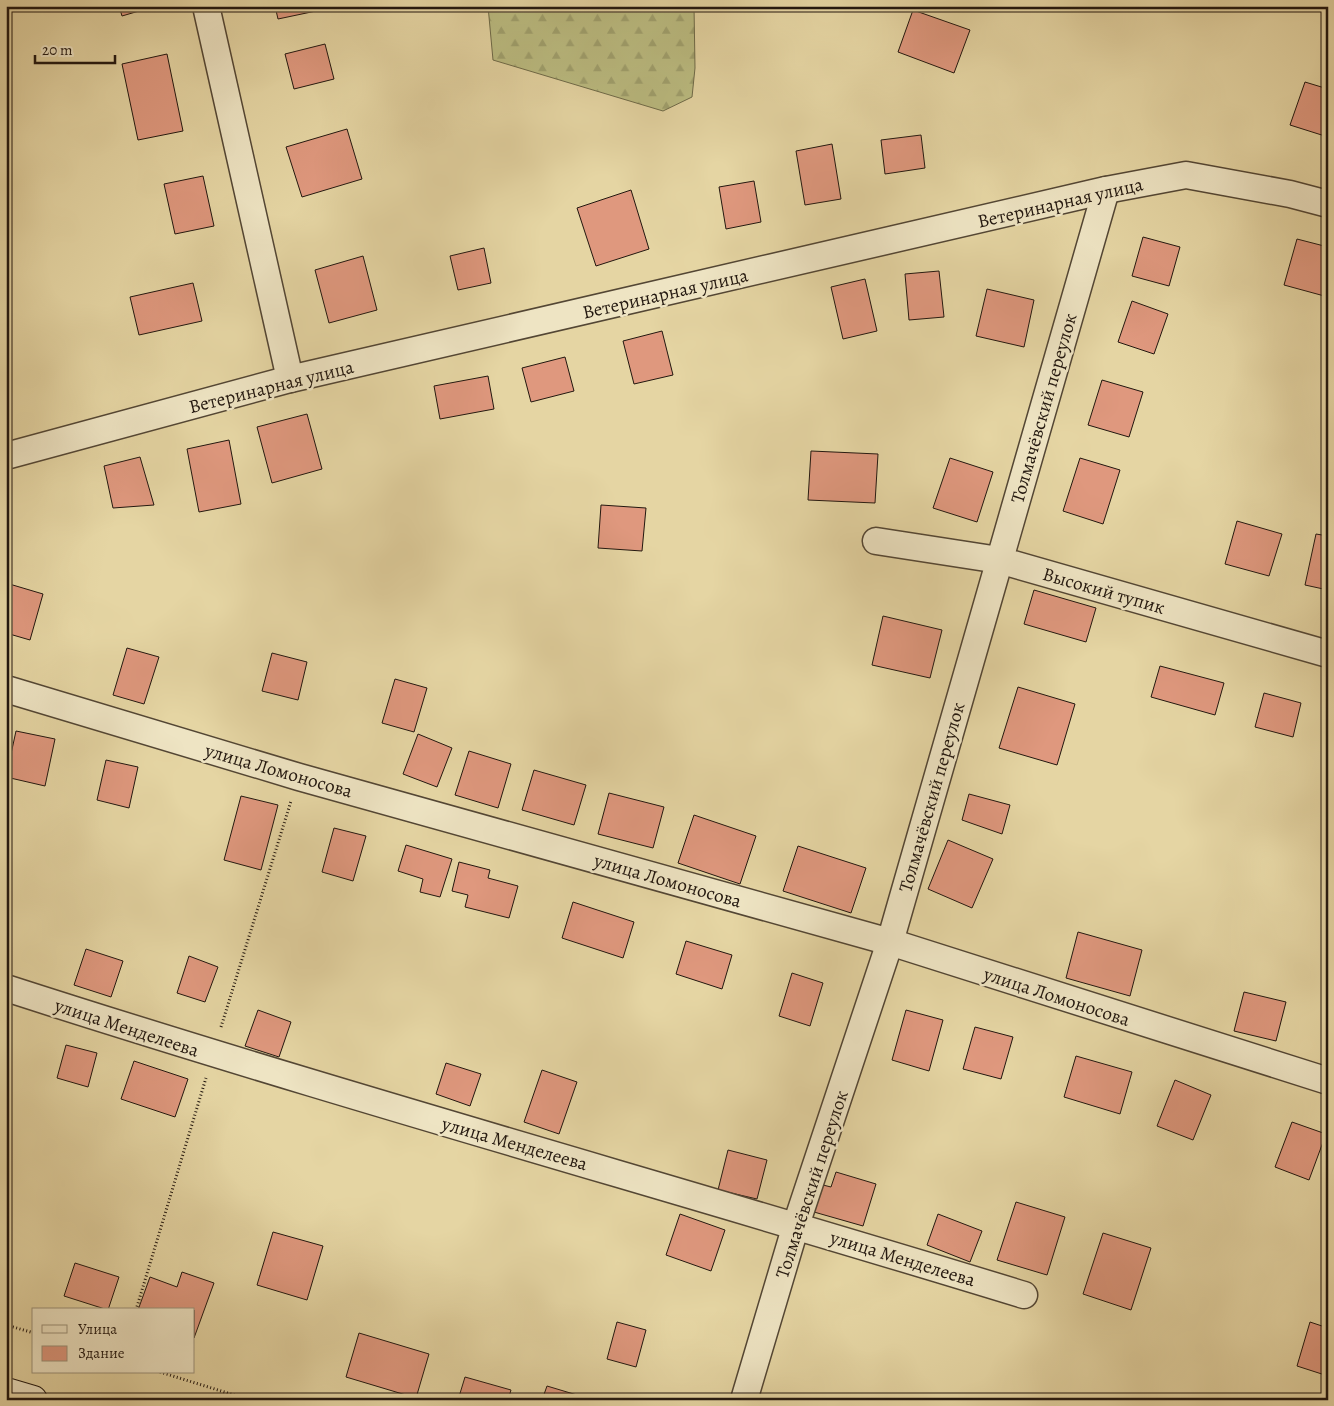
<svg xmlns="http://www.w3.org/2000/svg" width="1334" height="1406" font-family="Alegreya,serif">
  <defs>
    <pattern id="forest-firs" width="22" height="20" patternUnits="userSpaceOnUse" patternTransform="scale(1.25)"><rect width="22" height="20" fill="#bbbc81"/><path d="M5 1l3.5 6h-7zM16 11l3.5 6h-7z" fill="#a0a16e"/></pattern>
  </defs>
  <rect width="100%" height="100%" fill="#e5d5a3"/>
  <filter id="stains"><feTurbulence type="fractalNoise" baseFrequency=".004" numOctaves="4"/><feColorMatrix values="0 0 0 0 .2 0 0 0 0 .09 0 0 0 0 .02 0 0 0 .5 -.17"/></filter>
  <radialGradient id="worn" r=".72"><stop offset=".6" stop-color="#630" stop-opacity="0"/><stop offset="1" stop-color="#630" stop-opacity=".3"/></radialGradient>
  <path fill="url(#forest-firs)" stroke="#6e6a48" d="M488 6H694L695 68 692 97 663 111 493 60Z"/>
  <g fill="#df987e" stroke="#22170f">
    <path d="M119 6H156L122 16Z"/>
    <path d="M275 6H335V7L278 19Z"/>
    <path d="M913 10 970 30 954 73 898 52Z"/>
    <path d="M325 44 334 79 294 89 285 54Z"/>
    <path d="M167 54 183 131 138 140 122 64Z"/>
    <path d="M1305 82 1328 89V137L1290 125Z"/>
    <path d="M347 129 362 179 302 197 286 147Z"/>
    <path d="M921 135 925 168 885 174 881 140Z"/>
    <path d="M832 144 841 199 805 205 796 151Z"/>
    <path d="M203 176 214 226 175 234 164 184Z"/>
    <path d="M754 181 761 222 726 229 719 187Z"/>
    <path d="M631 190 649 249 596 266 577 208Z"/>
    <path d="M1143 237 1180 247 1169 286 1132 276Z"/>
    <path d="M1297 239 1328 247V297L1284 285Z"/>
    <path d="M484 248 491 283 458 290 450 256Z"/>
    <path d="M363 256 377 310 329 323 315 270Z"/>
    <path d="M939 271 944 317 909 320 905 274Z"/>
    <path d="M865 279 877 331 843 339 831 287Z"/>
    <path d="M193 283 202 321 139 335 130 297Z"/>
    <path d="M987 289 1034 300 1024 347 976 336Z"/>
    <path d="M1132 301 1168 314 1154 354 1118 342Z"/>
    <path d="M662 331 673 375 634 384 623 341Z"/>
    <path d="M565 357 574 391 531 402 522 368Z"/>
    <path d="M6 376 11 395 6 396Z"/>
    <path d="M488 376 494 409 440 419 434 386Z"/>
    <path d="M1102 380 1143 392 1129 437 1088 425Z"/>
    <path d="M307 414 322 469 272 483 257 427Z"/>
    <path d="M229 440 241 504 199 512 187 449Z"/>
    <path d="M811 451 878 454 875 503 808 500Z"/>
    <path d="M140 457 154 505 113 508 104 466Z"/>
    <path d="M950 458 993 472 977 522 933 508Z"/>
    <path d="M1080 458 1120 470 1103 524 1063 511Z"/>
    <path d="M601 505 646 508 642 551 598 548Z"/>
    <path d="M1237 521 1282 534 1269 576 1225 564Z"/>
    <path d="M1316 534 1328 536V590L1305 585Z"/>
    <path d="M6 583 43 594 30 640 6 633Z"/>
    <path d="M1034 590 1096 608 1086 642 1024 624Z"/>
    <path d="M883 616 942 630 930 678 872 665Z"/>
    <path d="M127 648 159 657 144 704 113 695Z"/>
    <path d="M272 653 307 662 298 700 262 691Z"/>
    <path d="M1160 666 1224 683 1215 715 1151 697Z"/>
    <path d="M395 679 427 688 414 732 382 723Z"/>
    <path d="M1018 687 1075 704 1057 765 999 748Z"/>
    <path d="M1264 693 1301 703 1293 737 1255 727Z"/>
    <path d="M16 731 55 739 45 786 6 777Z"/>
    <path d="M418 734 452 748 437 787 403 774Z"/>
    <path d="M469 751 511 764 498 808 455 795Z"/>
    <path d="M106 760 138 767 129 808 97 800Z"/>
    <path d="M534 770 586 785 574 825 522 810Z"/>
    <path d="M609 793 664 807 653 848 598 834Z"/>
    <path d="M969 794 1010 805 1002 834 962 820Z"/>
    <path d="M241 796 278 805 261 870 224 860Z"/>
    <path d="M694 815 756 836 740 884 678 863Z"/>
    <path d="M334 828 366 836 353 881 322 872Z"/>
    <path d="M948 840 993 859 972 908 928 889Z"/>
    <path d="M406 845 452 859 440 897 420 892 423 879 398 871Z"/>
    <path d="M798 846 866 868 851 913 783 891Z"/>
    <path d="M459 862 490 870 488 878 518 886 509 918 465 907 468 895 452 891Z"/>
    <path d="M573 902 634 922 623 958 562 938Z"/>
    <path d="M1078 932 1142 950 1130 996 1066 978Z"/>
    <path d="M686 941 732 955 722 989 676 974Z"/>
    <path d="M86 949 123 961 111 997 74 985Z"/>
    <path d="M189 956 218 967 205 1002 177 993Z"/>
    <path d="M792 973 823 983 810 1026 779 1016Z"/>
    <path d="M1244 992 1286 1002 1276 1041 1234 1031Z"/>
    <path d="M258 1010 291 1022 279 1057 245 1046Z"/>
    <path d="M906 1010 943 1020 929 1071 892 1060Z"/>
    <path d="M975 1027 1013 1037 1001 1079 963 1069Z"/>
    <path d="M66 1045 97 1053 88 1087 57 1078Z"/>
    <path d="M1076 1056 1132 1072 1120 1114 1064 1097Z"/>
    <path d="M134 1061 188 1079 175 1117 121 1099Z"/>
    <path d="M446 1063 481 1074 470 1106 436 1094Z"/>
    <path d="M542 1070 577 1082 559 1134 524 1122Z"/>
    <path d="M1175 1080 1211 1095 1193 1140 1157 1126Z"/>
    <path d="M1292 1122 1326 1134 1309 1180 1275 1167Z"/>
    <path d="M728 1150 767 1160 757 1199 718 1190Z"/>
    <path d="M836 1172 876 1184 863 1226 807 1210 815 1183 831 1187Z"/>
    <path d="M1016 1202 1065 1217 1047 1275 997 1260Z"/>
    <path d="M680 1214 725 1230 711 1271 666 1255Z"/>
    <path d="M938 1214 982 1231 970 1262 927 1245Z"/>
    <path d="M273 1232 323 1246 307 1300 257 1285Z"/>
    <path d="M1103 1233 1151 1248 1131 1310 1083 1294Z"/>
    <path d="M75 1263 119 1277 108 1310 64 1296Z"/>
    <path d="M182 1272 214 1283 194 1338V1310H138L150 1277 177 1287Z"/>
    <path d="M617 1322 646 1330 636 1367 607 1359Z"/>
    <path d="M1310 1322 1328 1328V1376L1297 1366Z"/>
    <path d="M359 1333 429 1354 416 1398 346 1377Z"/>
    <path d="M465 1377 511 1390 508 1400H458Z"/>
    <path d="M547 1386 577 1395 575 1400H542Z"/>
  </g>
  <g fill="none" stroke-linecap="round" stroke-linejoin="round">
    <g stroke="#534634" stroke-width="29">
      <g id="street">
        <path d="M206 6 290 379"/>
        <path d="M6 456 290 379 1106 190 1186 175 1290 194 1328 204"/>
        <path d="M876 541 999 560 1328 654"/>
        <path d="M6 689 299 777 890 942 1328 1081"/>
        <path d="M6 988C344 1097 685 1191 1024 1295"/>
        <path d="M744 1400 796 1225 890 942 1106 190"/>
      </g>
    </g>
    <g stroke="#22170f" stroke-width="30">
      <path id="secondary" d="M6 1392 33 1400"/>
    </g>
    <g stroke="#22170f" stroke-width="3" stroke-dasharray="1 2.5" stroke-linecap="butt">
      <path d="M221 1027 291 801"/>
      <path d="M136 1310 206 1078"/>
      <path d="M6 1325 34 1333"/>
      <path d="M160 1372 250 1400"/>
    </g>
    <use href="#street" stroke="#eee4c3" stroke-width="26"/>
    <use href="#secondary" stroke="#eee4c3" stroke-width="28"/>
  </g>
  <g text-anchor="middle" stroke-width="5" stroke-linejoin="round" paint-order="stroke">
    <g font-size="19" fill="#22170f" stroke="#eee4c3">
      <text transform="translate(1060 202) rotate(-13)" y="7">Ветеринарная улица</text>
      <text transform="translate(665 293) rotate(-13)" y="7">Ветеринарная улица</text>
      <text transform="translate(271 386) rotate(-14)" y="7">Ветеринарная улица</text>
      <text transform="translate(1043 408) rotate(-74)" y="7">Толмачёвский переулок</text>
      <text transform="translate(1104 590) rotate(16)" y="7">Высокий тупик</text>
      <text transform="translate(279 770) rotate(16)" y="7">улица Ломоносова</text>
      <text transform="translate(931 797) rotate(-74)" y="7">Толмачёвский переулок</text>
      <text transform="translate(668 880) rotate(16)" y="7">улица Ломоносова</text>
      <text transform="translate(1057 996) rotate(18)" y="7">улица Ломоносова</text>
      <text transform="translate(127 1027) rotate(18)" y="7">улица Менделеева</text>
      <text transform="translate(515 1143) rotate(16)" y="7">улица Менделеева</text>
      <text transform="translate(811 1184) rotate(-72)" y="7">Толмачёвский переулок</text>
      <text transform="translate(903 1258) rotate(17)" y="7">улица Менделеева</text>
    </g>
  </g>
  <rect width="1334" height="1406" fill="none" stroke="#e5d5a3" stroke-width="25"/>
  <rect x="8" y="8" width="1319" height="1391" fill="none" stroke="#22170f" stroke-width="2.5"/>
  <rect x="12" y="12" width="1309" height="1381" fill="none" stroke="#22170f"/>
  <rect x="32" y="1308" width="162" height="65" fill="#eee4c3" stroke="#9c927b"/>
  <rect x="42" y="1325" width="25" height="8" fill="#eee4c3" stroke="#9c927b"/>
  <text x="78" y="1334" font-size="15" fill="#22170f">Улица</text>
  <rect x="42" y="1346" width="25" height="15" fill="#df987e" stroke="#9c927b"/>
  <text x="78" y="1358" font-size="15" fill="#22170f">Здание</text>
  <path d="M35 55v8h80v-8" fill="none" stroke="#22170f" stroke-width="2.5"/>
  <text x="42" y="55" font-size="15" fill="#22170f" stroke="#eee4c3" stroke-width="4" paint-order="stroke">20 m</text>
  <rect width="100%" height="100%" filter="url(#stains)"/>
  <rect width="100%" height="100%" fill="url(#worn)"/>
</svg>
